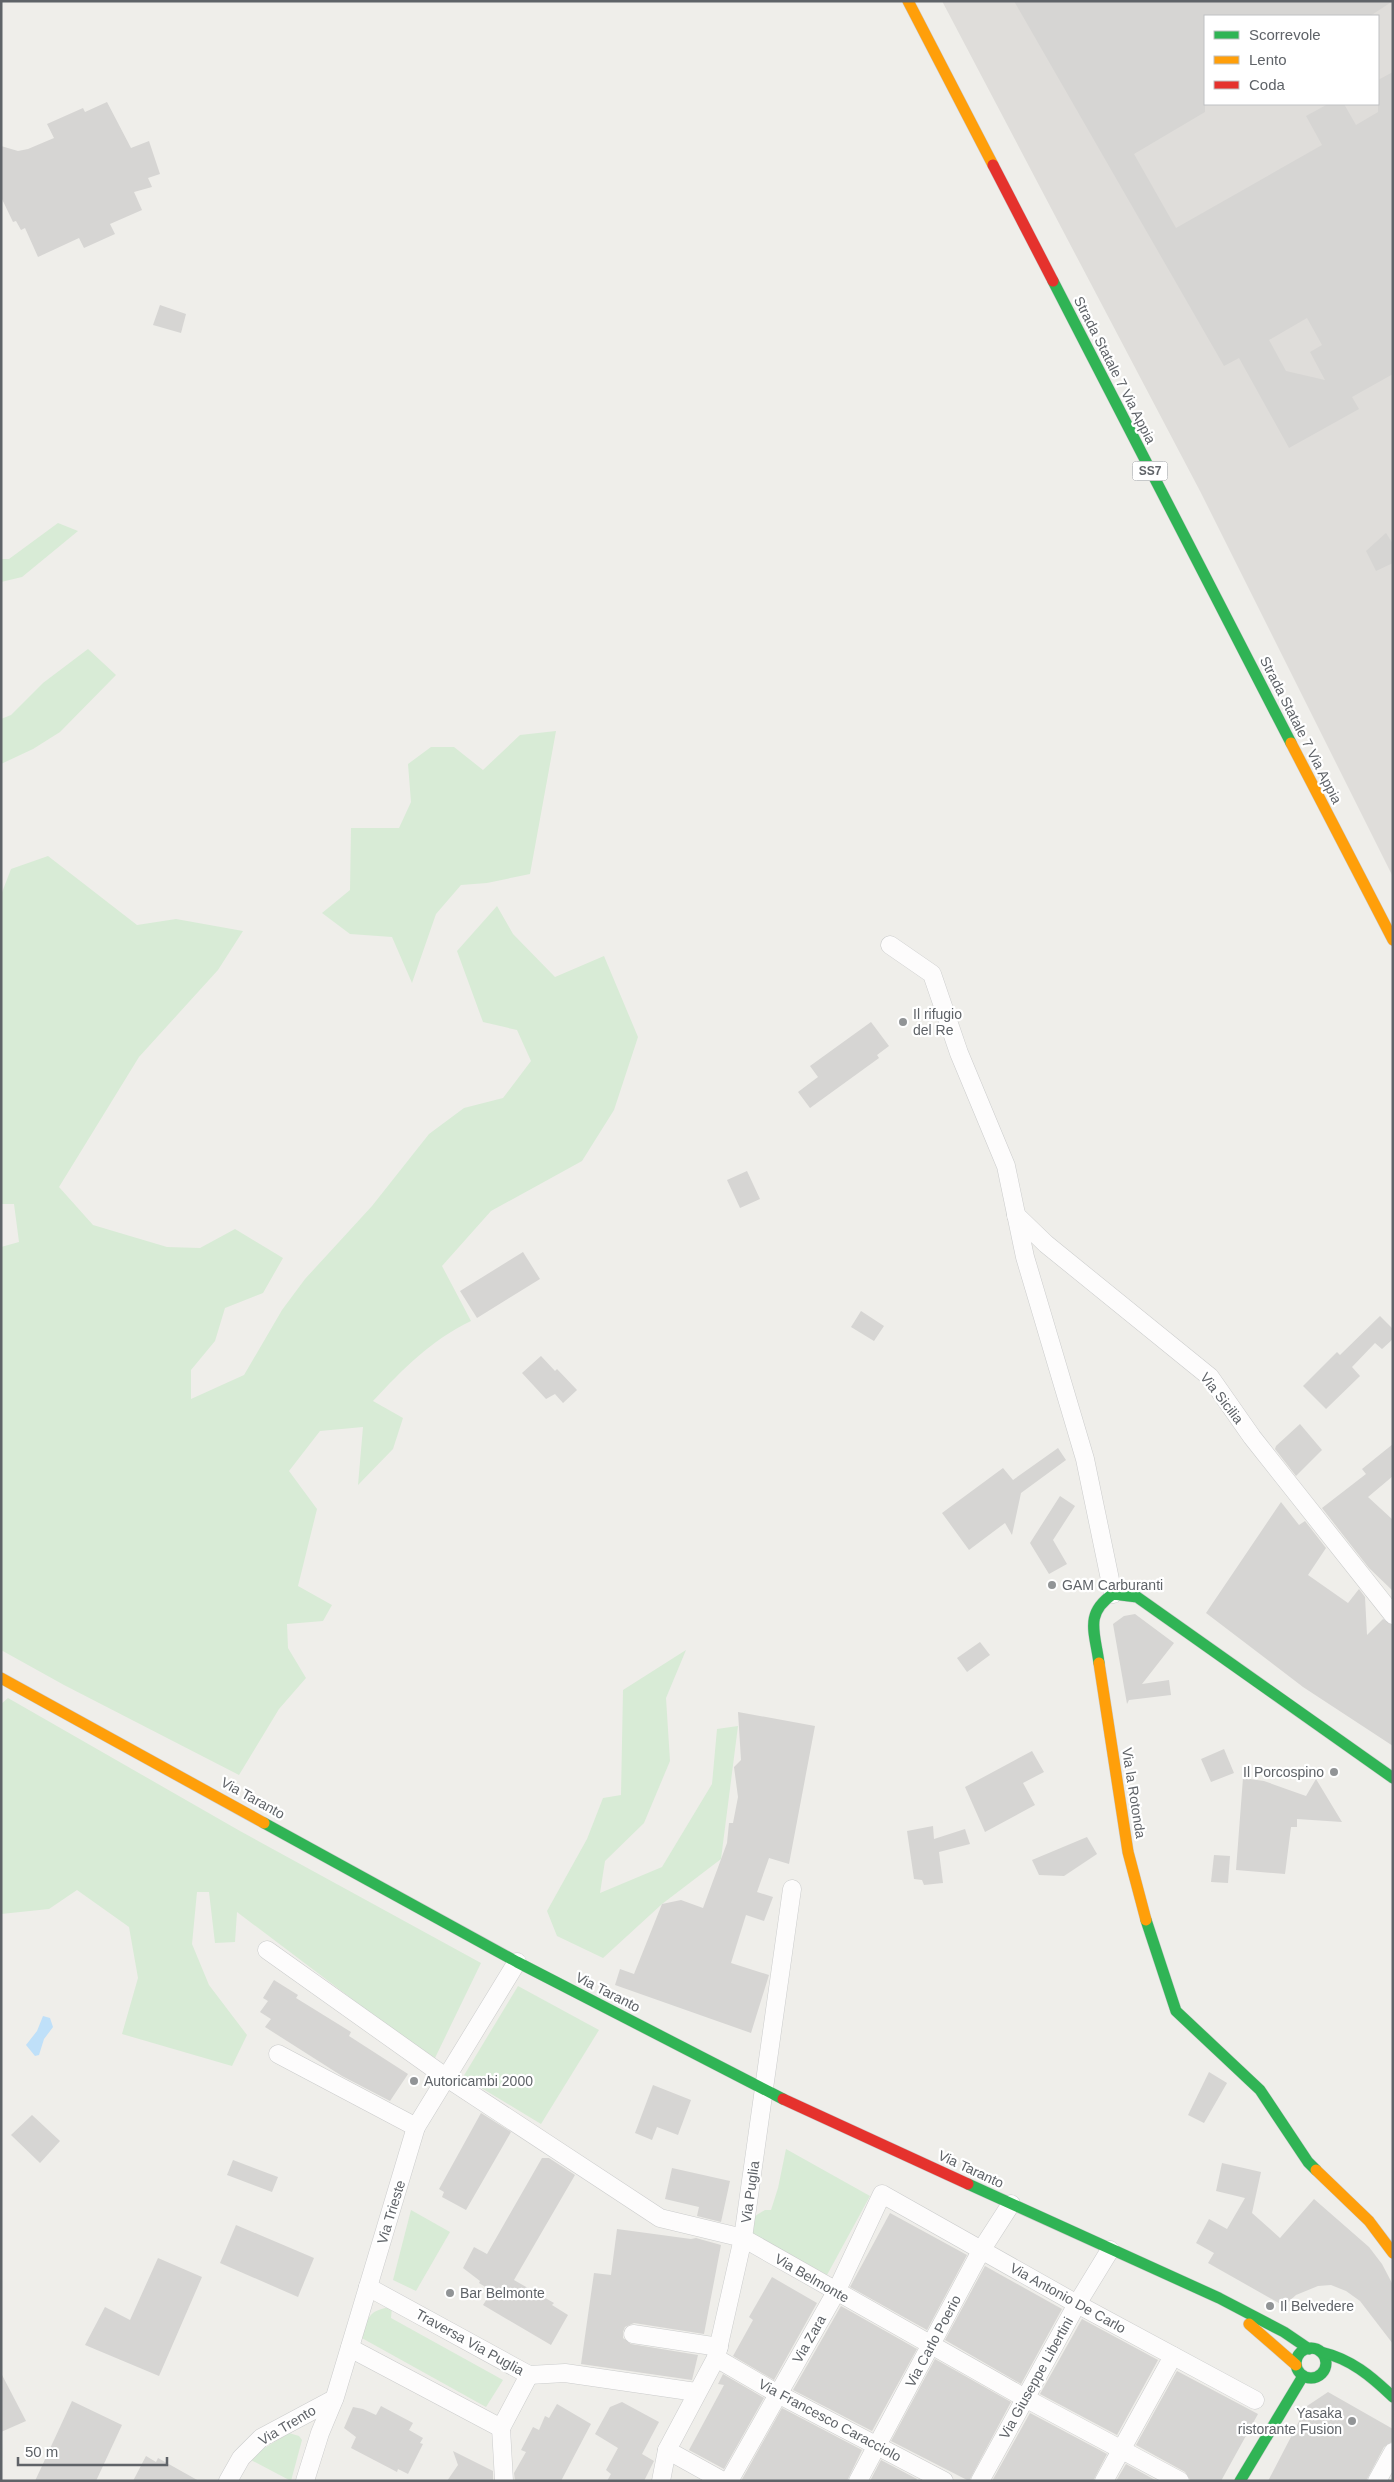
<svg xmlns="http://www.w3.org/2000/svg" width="1394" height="2482" font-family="Arial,sans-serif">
  <rect width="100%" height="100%" fill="#efeeea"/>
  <path fill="#dfddda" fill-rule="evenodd" d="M942 1H1393V877L1200 491ZM1205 16H1378V104H1205Z"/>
  <g fill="#d8ebd6">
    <path d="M58 523 78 531 22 577 1 582V559H9Z"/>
    <path d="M88 649 116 675 60 732 33 749 1 764V719L11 715 43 683Z"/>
    <path d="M556 731 530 874 487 883 461 885 436 914 412 983 392 937 350 934 322 913 350 890 351 828H399L411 802 408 764 431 747H454L483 770 520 735Z"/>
    <path d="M48 856 137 925 176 919 243 931 218 970 139 1057 59 1187 93 1225 167 1247 200 1248 235 1229 283 1258 263 1293 225 1308 215 1341 191 1370V1399L244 1375 282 1310 305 1279 372 1206 429 1134 464 1108 503 1098 531 1061 517 1030 483 1022 457 951 497 906 513 934 555 977 604 956 638 1037 614 1110 582 1161 491 1211 442 1266 471 1321C430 1341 404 1368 373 1401L403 1418 393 1449 358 1485 363 1427 320 1431 289 1471 317 1509 298 1586 332 1605 323 1621 287 1624 288 1648 306 1678 279 1709 239 1775 64 1685 1 1650V1247L19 1242 14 1204H1V895L11 869Z"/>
    <path d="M686 1650 666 1698 670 1761 644 1823 605 1861 600 1893 662 1867 712 1784 717 1729 738 1726 721 1859 662 1904 603 1958 557 1936 547 1911 587 1839 603 1798 621 1795 623 1690Z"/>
    <path d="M8 1698 240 1831 481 1963 435 2058 389 2027 237 1912 235 1942 215 1943 209 1892H197L192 1944 209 1985 247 2035 232 2066 122 2034 138 1978 129 1927 77 1890 49 1909 1 1914V1704Z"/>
    <path d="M518 1986 599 2030 541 2124 463 2077Z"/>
    <path d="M786 2149 870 2196 827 2275 751 2233 755 2216 765 2210H771L778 2188Z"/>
    <path d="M411 2210 450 2232 416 2291 393 2280Z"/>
    <path d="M392 2307 391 2318 503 2380 486 2407 360 2337C369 2317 368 2310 392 2307Z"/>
    <path d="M289 2433 299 2436 302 2440 291 2481 251 2460 258 2452Z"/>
  </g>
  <path fill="#bfe0f9" d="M43 2016 50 2018 53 2027 44 2039 39 2055 35 2056 26 2045 37 2031Z"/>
  <g fill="#d6d5d3" fill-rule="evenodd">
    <path d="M1014 1H1393L1370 16H1205V112L1134 154 1176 228 1322 145 1306 116 1328 104H1344L1356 125 1378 112V80L1393 72V374L1352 397 1359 409 1289 448 1239 358 1224 366ZM1307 318 1322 345 1310 352 1325 380 1286 371 1269 340Z"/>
    <path d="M107 102 131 148 149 141 160 174 148 178 152 187 134 192 142 210 110 224 115 234 84 248 79 238 38 257 25 228 21 230 16 221 13 222 1 197V146L18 151 28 149 54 138 47 124 83 108 85 112Z"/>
    <path d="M160 305 186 314 181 333 153 325Z"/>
    <path d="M1386 533 1393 544V563L1376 571 1366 551Z"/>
    <path d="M871 1022 889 1046 877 1055 879 1058 810 1108 798 1092 818 1077 810 1066Z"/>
    <path d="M747 1171 760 1199 740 1208 727 1180Z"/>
    <path d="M523 1252 540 1279 477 1318 460 1291Z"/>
    <path d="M861 1311 884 1326 874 1341 851 1327Z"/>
    <path d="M1380 1316 1393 1329V1339L1382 1349 1375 1343 1352 1367 1360 1376 1326 1409 1303 1386 1337 1352 1340 1355Z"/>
    <path d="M541 1356 555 1371 557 1369 577 1390 563 1403 555 1394 546 1399 522 1373Z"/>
    <path d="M1300 1424 1322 1450 1296 1476 1275 1449 1276 1446Z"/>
    <path d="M1393 1444V1476L1368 1497 1393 1520V1591L1369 1568 1322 1508 1366 1474 1362 1469Z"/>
    <path d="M1058 1448 1066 1460 1021 1493 1012 1535 1005 1523 969 1550 942 1513 1003 1468 1013 1480Z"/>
    <path d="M1060 1496 1075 1506 1053 1540 1067 1564 1049 1574 1030 1543Z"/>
    <path d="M1281 1502 1299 1525 1305 1521 1326 1548 1308 1575 1348 1603 1359 1589 1365 1597 1367 1635 1383 1619 1393 1625V1746L1303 1687 1206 1613Z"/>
    <path d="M1135 1614 1174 1643 1142 1684 1169 1680 1171 1695 1129 1700 1127 1704 1113 1624 1124 1616Z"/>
    <path d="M980 1642 990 1655 967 1672 957 1658Z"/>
    <path d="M738 1712 815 1726 789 1864 769 1858 757 1892 773 1897 764 1921 746 1915 731 1963 769 1975 751 2033 615 1985 620 1969 634 1974 662 1904 681 1900 703 1908 727 1843 729 1823H733L738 1797 734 1767 741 1760Z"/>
    <path d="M1224 1749 1234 1773 1211 1782 1201 1759Z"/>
    <path d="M1032 1751 1044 1772 1023 1783 1035 1805 985 1832 965 1787Z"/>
    <path d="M1243 1778 1264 1781 1306 1796 1316 1779 1342 1822 1297 1819V1827H1291L1285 1874 1236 1870Z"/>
    <path d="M933 1826 934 1839 965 1829 970 1844 939 1852 943 1883 924 1885 922 1880 914 1879 907 1831Z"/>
    <path d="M1087 1837 1097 1854 1064 1876 1039 1875 1032 1860Z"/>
    <path d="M1214 1855 1230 1856 1228 1883 1211 1882Z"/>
    <path d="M274 1980 298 1995 296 1998 351 2032 349 2036 408 2074 390 2101 342 2076 265 2027 271 2019 260 2012 268 2001 263 1998Z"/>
    <path d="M1209 2072 1227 2083 1204 2123 1188 2115Z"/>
    <path d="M653 2085 691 2100 678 2135 657 2127 652 2140 635 2133Z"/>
    <path d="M481 2113 511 2132 466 2210 442 2197 444 2192 439 2189Z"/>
    <path d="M32 2115 60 2141 40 2163 11 2135Z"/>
    <path d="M542 2158H549L575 2175 514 2280 554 2303 552 2305 568 2315 551 2345 483 2305 492 2291 479 2283 480 2281 463 2268 474 2247 487 2254Z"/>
    <path d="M233 2160 278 2177 272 2192 227 2175Z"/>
    <path d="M1222 2163 1261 2172 1252 2213 1280 2238 1314 2199 1369 2247 1382 2264 1393 2285V2344L1360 2301 1346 2291 1331 2285 1318 2286 1296 2295 1284 2306 1208 2263 1214 2253 1196 2243 1209 2219 1227 2229 1245 2198 1216 2191Z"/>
    <path d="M672 2168 730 2181 721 2222 697 2216 699 2207 665 2199Z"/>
    <path d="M890 2213 967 2255 927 2330 850 2287Z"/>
    <path d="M236 2225 314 2258 298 2297 220 2263Z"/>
    <path d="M617 2229 691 2239 696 2238 721 2245 704 2334 634 2323 625 2327 623 2332V2338L631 2344 698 2355 692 2380 581 2364 594 2273 611 2275Z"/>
    <path d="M158 2258 202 2277 159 2376 85 2345 105 2307 130 2320Z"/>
    <path d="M985 2266 1062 2309 1021 2384 945 2340Z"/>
    <path d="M772 2277 817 2303 774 2380 733 2356 753 2320 749 2317Z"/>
    <path d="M841 2306 917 2349 872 2431 793 2390Z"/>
    <path d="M1082 2319 1158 2360 1117 2435 1040 2394Z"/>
    <path d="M935 2359 1011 2402 969 2481 891 2441Z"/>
    <path d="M1177 2371 1258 2414 1221 2481H1191L1185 2472 1136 2445Z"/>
    <path d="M1 2373 26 2421 1 2432Z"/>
    <path d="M723 2374 764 2398 724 2469 689 2450 724 2385 718 2384Z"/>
    <path d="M1328 2392 1393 2429V2441L1384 2447 1366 2481H1268L1307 2406Z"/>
    <path d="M72 2401 122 2425 96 2481H35Z"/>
    <path d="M622 2402 659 2422 642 2454 654 2461 644 2481H607L611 2474 606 2470 618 2448 595 2434 610 2407Z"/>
    <path d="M557 2404 591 2424 561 2481H515L514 2473 526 2452 521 2450 533 2427 539 2430 545 2416 549 2418Z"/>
    <path d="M381 2406 413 2423 409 2430 423 2438 420 2443 423 2444 408 2474 398 2469 397 2472 351 2448 356 2437 344 2428 353 2407 363 2409 376 2415Z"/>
    <path d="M782 2408 862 2450 847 2481H741Z"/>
    <path d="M1030 2413 1107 2454 1093 2481H992Z"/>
    <path d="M453 2451 493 2471V2481H447L458 2465Z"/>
    <path d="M146 2456 156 2462 158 2458 199 2481H133Z"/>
    <path d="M881 2460 917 2479 916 2481H870Z"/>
    <path d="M1126 2464 1157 2481H1116Z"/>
  </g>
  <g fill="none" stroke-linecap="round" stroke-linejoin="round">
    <g stroke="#cbcccc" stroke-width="19">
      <g id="street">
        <path d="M890 945 932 974 959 1053 1006 1166 1025 1257 1085 1459 1113 1594"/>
        <path d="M1016 1215 1046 1244 1210 1377 1252 1437 1393 1615"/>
        <path d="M267 1950 447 2078 660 2218 743 2238 1025 2398 1180 2481"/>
        <path d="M278 2054 416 2127"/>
        <path d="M368 2287 529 2375 565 2373 696 2392"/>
        <path d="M633 2334 719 2347"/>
        <path d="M350 2348 501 2428 529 2375"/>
        <path d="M716 2358 778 2394 944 2481"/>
        <path d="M501 2428 504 2481"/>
        <path d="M667 2450 723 2481"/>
        <path d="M228 2481 241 2458 261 2438 334 2399"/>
        <path d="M305 2481 320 2433 335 2397 416 2127 517 1962"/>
        <path d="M661 2481 667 2450 716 2358 743 2238 792 1889"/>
        <path d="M729 2481 836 2292 882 2194 1077 2304 1255 2400"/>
        <path d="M858 2481 982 2249 1011 2204"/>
        <path d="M980 2481 1077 2304 1110 2250"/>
        <path d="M1104 2481 1173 2356"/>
        <path d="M1377 2481 1393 2452"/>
      </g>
    </g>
    <g stroke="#cacacb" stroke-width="12">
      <g id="fast">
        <path d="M1053 281 1291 743"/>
        <path d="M1099 1663C1095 1632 1084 1614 1113 1594L1137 1597 1393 1778"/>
        <path d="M264 1823 517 1962 783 2099"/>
        <path d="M1146 1920 1176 2011 1260 2090 1308 2162 1316 2170"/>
        <path d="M968 2184 1219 2298 1284 2332 1309 2349"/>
        <circle cx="1311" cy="2363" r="15"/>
        <path d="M1321 2352C1351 2359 1371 2376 1393 2397"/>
        <path d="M1240 2481 1303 2376"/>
      </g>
    </g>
    <g stroke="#cacacb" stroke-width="12">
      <g id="slow">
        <path d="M908 1 993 165"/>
        <path d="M1291 743 1393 940"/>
        <path d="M1099 1663 1128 1852 1146 1920"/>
        <path d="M1 1678 264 1823"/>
        <path d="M1316 2170 1369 2221 1393 2253"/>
        <path d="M1249 2324 1296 2365"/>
      </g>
    </g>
    <g stroke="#cacacb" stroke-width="12">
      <g id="jam">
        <path d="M993 165 1053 281"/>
        <path d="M783 2099 968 2184"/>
      </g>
    </g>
    <use href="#street" stroke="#fdfcfc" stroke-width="18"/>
    <use href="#fast" stroke="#30b455" stroke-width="11"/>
    <use href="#slow" stroke="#ff9f0a" stroke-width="11"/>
    <use href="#jam" stroke="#e5322d" stroke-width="11"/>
  </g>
  <g fill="#919496" stroke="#fff" stroke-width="2">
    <circle cx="903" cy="1022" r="5"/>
    <circle cx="1052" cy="1585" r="5"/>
    <circle cx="1334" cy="1772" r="5"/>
    <circle cx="414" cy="2081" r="5"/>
    <circle cx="450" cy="2293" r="5"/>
    <circle cx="1270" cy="2306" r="5"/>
    <circle cx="1352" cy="2421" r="5"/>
  </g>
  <g text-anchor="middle" stroke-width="4.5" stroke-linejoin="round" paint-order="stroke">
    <rect fill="#fff" stroke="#8f9295" stroke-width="1" x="1132.5" y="461.5" width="35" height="19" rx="4"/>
    <g font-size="12" font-weight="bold" fill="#5f6368">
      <text x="1150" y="475">SS7</text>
    </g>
    <g font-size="14" fill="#5f6368" stroke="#fff">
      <text transform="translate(1115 370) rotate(63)" y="5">Strada Statale 7 Via Appia</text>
      <text transform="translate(1301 730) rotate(63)" y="5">Strada Statale 7 Via Appia</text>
      <text transform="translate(1222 1398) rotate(52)" y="5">Via Sicilia</text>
      <text transform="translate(1134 1793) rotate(81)" y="5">Via la Rotonda</text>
      <text transform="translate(253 1798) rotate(29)" y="5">Via Taranto</text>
      <text transform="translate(608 1992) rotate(27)" y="5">Via Taranto</text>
      <text transform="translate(971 2169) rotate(25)" y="5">Via Taranto</text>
      <text transform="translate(750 2192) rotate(-82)" y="5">Via Puglia</text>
      <text transform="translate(391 2212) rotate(-73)" y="5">Via Trieste</text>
      <text transform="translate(812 2278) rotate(30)" y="5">Via Belmonte</text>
      <text transform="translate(1068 2298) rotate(29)" y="5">Via Antonio De Carlo</text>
      <text transform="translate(809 2339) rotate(-60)" y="5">Via Zara</text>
      <text transform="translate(933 2341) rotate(-62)" y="5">Via Carlo Poerio</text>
      <text transform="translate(470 2342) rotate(29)" y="5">Traversa Via Puglia</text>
      <text transform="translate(1036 2378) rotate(-61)" y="5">Via Giuseppe Libertini</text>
      <text transform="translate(830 2420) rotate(28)" y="5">Via Francesco Caracciolo</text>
      <text transform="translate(287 2425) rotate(-31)" y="5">Via Trento</text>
    </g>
    <g font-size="14" fill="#5f6368" stroke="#fff" text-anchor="start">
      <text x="913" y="1019">Il rifugio<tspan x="913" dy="16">del Re</tspan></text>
      <text x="1062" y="1590">GAM Carburanti</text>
      <text x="1324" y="1777" text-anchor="end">Il Porcospino</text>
      <text x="424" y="2086">Autoricambi 2000</text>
      <text x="460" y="2298">Bar Belmonte</text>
      <text x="1280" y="2311">Il Belvedere</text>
      <text x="1342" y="2418" text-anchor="end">Yasaka<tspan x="1342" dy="16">ristorante Fusion</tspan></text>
    </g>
  </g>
  <rect width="1394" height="2482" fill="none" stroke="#5f6368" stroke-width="5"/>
  <rect x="1204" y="15" width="175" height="90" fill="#ffffff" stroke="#bfc1c3"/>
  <rect x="1214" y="31" width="25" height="8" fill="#30b455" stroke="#bfc1c3"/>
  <text x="1249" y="40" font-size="15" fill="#5f6368">Scorrevole</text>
  <rect x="1214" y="56" width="25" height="8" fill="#ff9f0a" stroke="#bfc1c3"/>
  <text x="1249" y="65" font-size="15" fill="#5f6368">Lento</text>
  <rect x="1214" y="81" width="25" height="8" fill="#e5322d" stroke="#bfc1c3"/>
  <text x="1249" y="90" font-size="15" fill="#5f6368">Coda</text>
  <path d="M18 2457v8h149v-8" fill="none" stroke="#5f6368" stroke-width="2.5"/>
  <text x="25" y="2457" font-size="15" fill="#5f6368" stroke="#ffffff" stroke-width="4" paint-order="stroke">50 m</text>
</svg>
